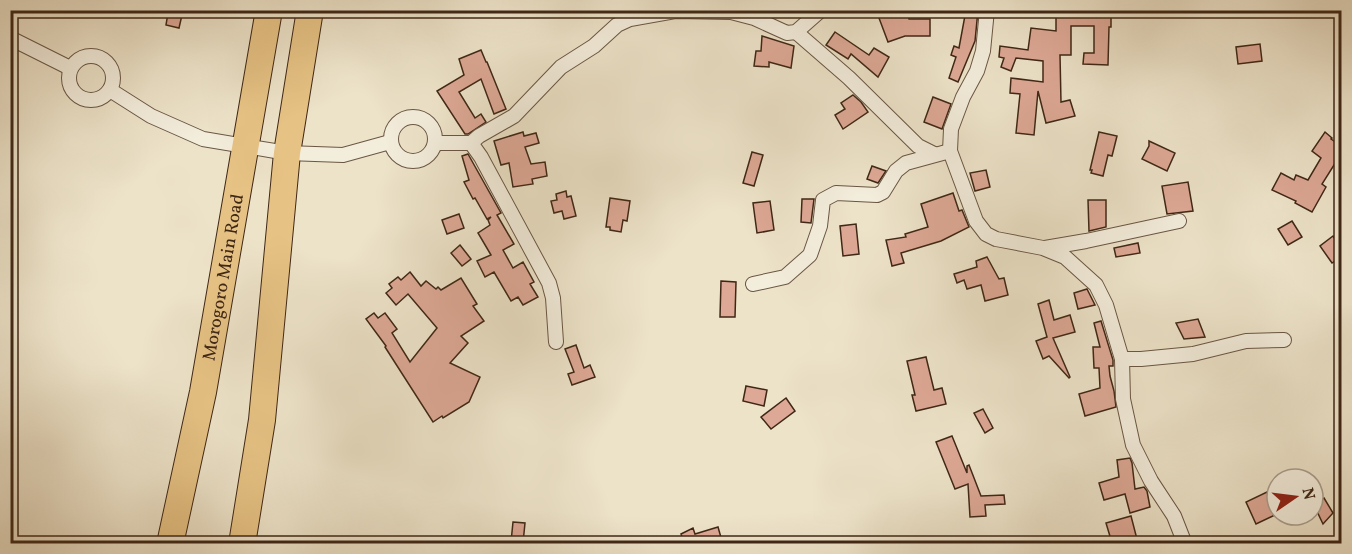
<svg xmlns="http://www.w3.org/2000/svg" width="1352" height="554" font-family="Vollkorn,serif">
  <rect width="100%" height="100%" fill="#ede3c9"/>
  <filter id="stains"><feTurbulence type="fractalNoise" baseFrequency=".00333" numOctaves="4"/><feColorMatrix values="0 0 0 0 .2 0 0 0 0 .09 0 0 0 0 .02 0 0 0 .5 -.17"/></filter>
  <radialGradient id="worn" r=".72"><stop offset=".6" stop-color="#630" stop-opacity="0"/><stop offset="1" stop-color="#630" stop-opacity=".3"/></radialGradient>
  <g fill="#dda895" stroke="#3f2716" stroke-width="1.5">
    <path d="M876 10H906L909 19H930V36H905L888 42Z"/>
    <path d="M966 10H978L975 41 958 82 949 78 956 57 951 55 954 46 959 48Z"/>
    <path d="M168 13 182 15 179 28 166 25Z"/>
    <path d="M1056 13 1111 16V27H1109L1108 65 1083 64 1084 53H1094V26H1071V55H1060L1061 102 1070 100 1075 116 1046 123 1038 91 1034 135 1016 133 1020 94 1010 93 1011 78 1043 82V61L1016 58 1011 71 1001 67 1004 58 999 57 1000 46 1028 50 1031 28 1056 31Z"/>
    <path d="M835 32 869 55 874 48 889 57 878 77 851 54 848 59 826 45Z"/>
    <path d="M762 36 794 46 791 68 769 62V67L754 66 756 51H761Z"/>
    <path d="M1260 44 1262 61 1238 64 1236 47Z"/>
    <path d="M481 50 486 62H487L506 109 494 114 481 79 459 92 475 118 481 114 486 122 468 134H465L437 91 464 75 459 59Z"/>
    <path d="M853 95 861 102 868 112 843 129 835 115 845 109 841 103Z"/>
    <path d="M933 97 951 104 942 129 924 122Z"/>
    <path d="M523 132 524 136 536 133 539 143 525 147 531 164 545 162 547 176 532 179 533 184 513 187 509 163 501 165 494 141Z"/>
    <path d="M1099 132 1117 136 1112 156 1108 155 1103 176 1091 173 1092 170H1090Z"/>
    <path d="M1325 132 1332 138 1331 139 1341 146V154L1322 184 1326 187 1312 212 1295 203 1296 201 1272 190 1281 173 1294 180 1296 175 1308 180 1321 158 1312 151Z"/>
    <path d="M1149 141 1175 153 1167 171 1142 159 1149 146Z"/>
    <path d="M752 152 763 155 754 186 743 183Z"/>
    <path d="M468 154 501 213 497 215 514 244 503 250 513 268 523 262 534 282 530 284 538 297 523 305 518 297 511 301 494 272 485 277 477 261 491 255 478 233 490 225 488 220 491 217 487 219 475 198 473 199 464 182 469 180 462 156Z"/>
    <path d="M872 166 886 171 878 183 867 179Z"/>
    <path d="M986 170 990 187 975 191 970 173Z"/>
    <path d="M1188 182 1193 211 1167 214 1162 186Z"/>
    <path d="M566 191 567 197 571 196 576 216 564 219 562 211 554 213 551 201 557 200 556 194Z"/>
    <path d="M953 193 959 211 962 210 969 227 941 241 901 253 904 263 892 266 886 240 906 237 905 234 928 227 921 204Z"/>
    <path d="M610 198 630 201 627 221 623 220 621 232 610 230V227H606Z"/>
    <path d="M802 199H814L811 223 801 222Z"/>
    <path d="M1088 200H1106V227L1089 231Z"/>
    <path d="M770 201 774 230 757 233 753 203Z"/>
    <path d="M459 214 464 228 447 234 442 220Z"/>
    <path d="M1292 221 1302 237 1288 245 1278 229Z"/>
    <path d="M856 224 859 254 843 256 840 226Z"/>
    <path d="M1333 236 1341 248V257L1332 263 1320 246Z"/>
    <path d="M1138 243 1140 253 1116 257 1114 248Z"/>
    <path d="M460 245 471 259 462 266 451 253Z"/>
    <path d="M987 257 999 279 1004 278 1008 295 985 301 981 285 967 289 964 280 957 283 954 274 977 267 976 261Z"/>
    <path d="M410 272 421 286 426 281 436 289 438 287 441 290 461 278 477 304 473 306 484 321 461 336 468 343 450 363 480 377 469 402 443 418 442 416 433 422 385 347 386 346 366 319 374 313 378 318 385 313 397 329 392 333 410 362 437 328 408 294 396 305 386 293 392 288 389 284 398 277 401 280Z"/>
    <path d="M721 281 736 282 735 317H720Z"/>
    <path d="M1087 289 1095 305 1078 309 1074 293Z"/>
    <path d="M1049 300 1054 320 1070 315 1075 332 1053 338 1070 377 1069 378 1049 356 1043 359 1036 341 1047 337 1038 304Z"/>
    <path d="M1198 319 1205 337 1184 339 1176 323Z"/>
    <path d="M1101 321 1113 360V366H1109L1110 376 1114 391 1116 407 1085 416 1079 394 1100 388 1099 368H1094L1093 347H1100L1094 323Z"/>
    <path d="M576 345 584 368 590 365 595 377 572 385 568 374 574 372 565 349Z"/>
    <path d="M926 357 934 390 942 388 946 404 916 411 912 395H915L907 361Z"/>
    <path d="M746 386 767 390 764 406 743 401Z"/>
    <path d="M786 398 795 411 771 429 761 417Z"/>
    <path d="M983 409 993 428 985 433 974 413Z"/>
    <path d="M952 436 967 473V466L969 465 981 496 1004 495 1005 504 985 505 986 516 970 517 968 484 955 489 936 442Z"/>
    <path d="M1130 458 1132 463 1135 489 1144 487 1147 491 1150 507 1130 513 1125 494 1104 500 1099 483 1119 477 1117 460Z"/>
    <path d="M1267 492 1277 514 1256 524 1246 502Z"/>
    <path d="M1324 498 1333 513 1323 524 1313 503Z"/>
    <path d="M1131 516 1138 543H1112L1106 523Z"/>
    <path d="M513 522 525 523 523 543 511 542Z"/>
    <path d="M718 527 722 541 713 543H670V541L682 537 681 534 693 528 695 534Z"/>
  </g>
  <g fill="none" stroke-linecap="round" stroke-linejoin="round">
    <g stroke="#6a5643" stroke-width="16">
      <g id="street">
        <path d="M987 10 983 51 977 71 963 97 951 129 950 151 976 221 986 234 996 239 1043 248 1065 257 1096 285 1106 305 1122 359 1123 399 1133 445 1151 481 1174 516 1185 544"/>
        <path d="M796 32 849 78 918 146 934 154"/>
        <path d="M10 38 70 68"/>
        <circle cx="91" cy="78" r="22"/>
        <path d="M110 90 151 116 203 139 287 153 343 155 390 142"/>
        <circle cx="413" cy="139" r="22"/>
        <path d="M435 143H471L479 136 514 116 561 67 594 46 617 25 630 19 675 11 731 12 754 18 787 33 796 32 821 10"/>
        <path d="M471 143 481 157 549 283 553 298 556 342"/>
        <path d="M1045 248 1086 241 1179 221"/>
        <path d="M753 284 785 277 810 255 820 226 823 200 836 193 877 195 883 192 896 171 906 163 950 151"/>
        <path d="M1122 359H1141L1193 354 1246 341 1284 340"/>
      </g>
    </g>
    <g stroke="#3f2716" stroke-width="28">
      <g id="highway">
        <path id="s1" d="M170 544 203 392 269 10"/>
        <path d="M242 544 262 420 287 153 310 10"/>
      </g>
    </g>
    <use href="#street" stroke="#f3eddc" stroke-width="14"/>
    <use href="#highway" stroke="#e6c284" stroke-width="26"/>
  </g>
  <g text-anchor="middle" stroke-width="4.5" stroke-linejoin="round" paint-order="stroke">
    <g font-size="18" fill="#3f2716" stroke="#f3eddc">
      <text dy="6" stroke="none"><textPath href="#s1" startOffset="272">Morogoro Main Road</textPath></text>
    </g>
  </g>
  <rect width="1352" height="554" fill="none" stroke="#ede3c9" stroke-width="36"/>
  <rect x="12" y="12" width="1328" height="530" fill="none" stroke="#3f2716" stroke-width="3"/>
  <rect x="18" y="18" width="1316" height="518" fill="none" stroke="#3f2716" stroke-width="1.5"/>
  <g transform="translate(1295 497) rotate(76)"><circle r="28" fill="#f3eddc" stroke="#ab9e8d" stroke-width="1.5"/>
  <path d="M0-4.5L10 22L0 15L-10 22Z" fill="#8f2418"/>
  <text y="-9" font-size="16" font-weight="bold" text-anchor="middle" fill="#3f2716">N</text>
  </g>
  <rect width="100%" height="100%" filter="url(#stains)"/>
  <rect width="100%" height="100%" fill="url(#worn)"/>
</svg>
